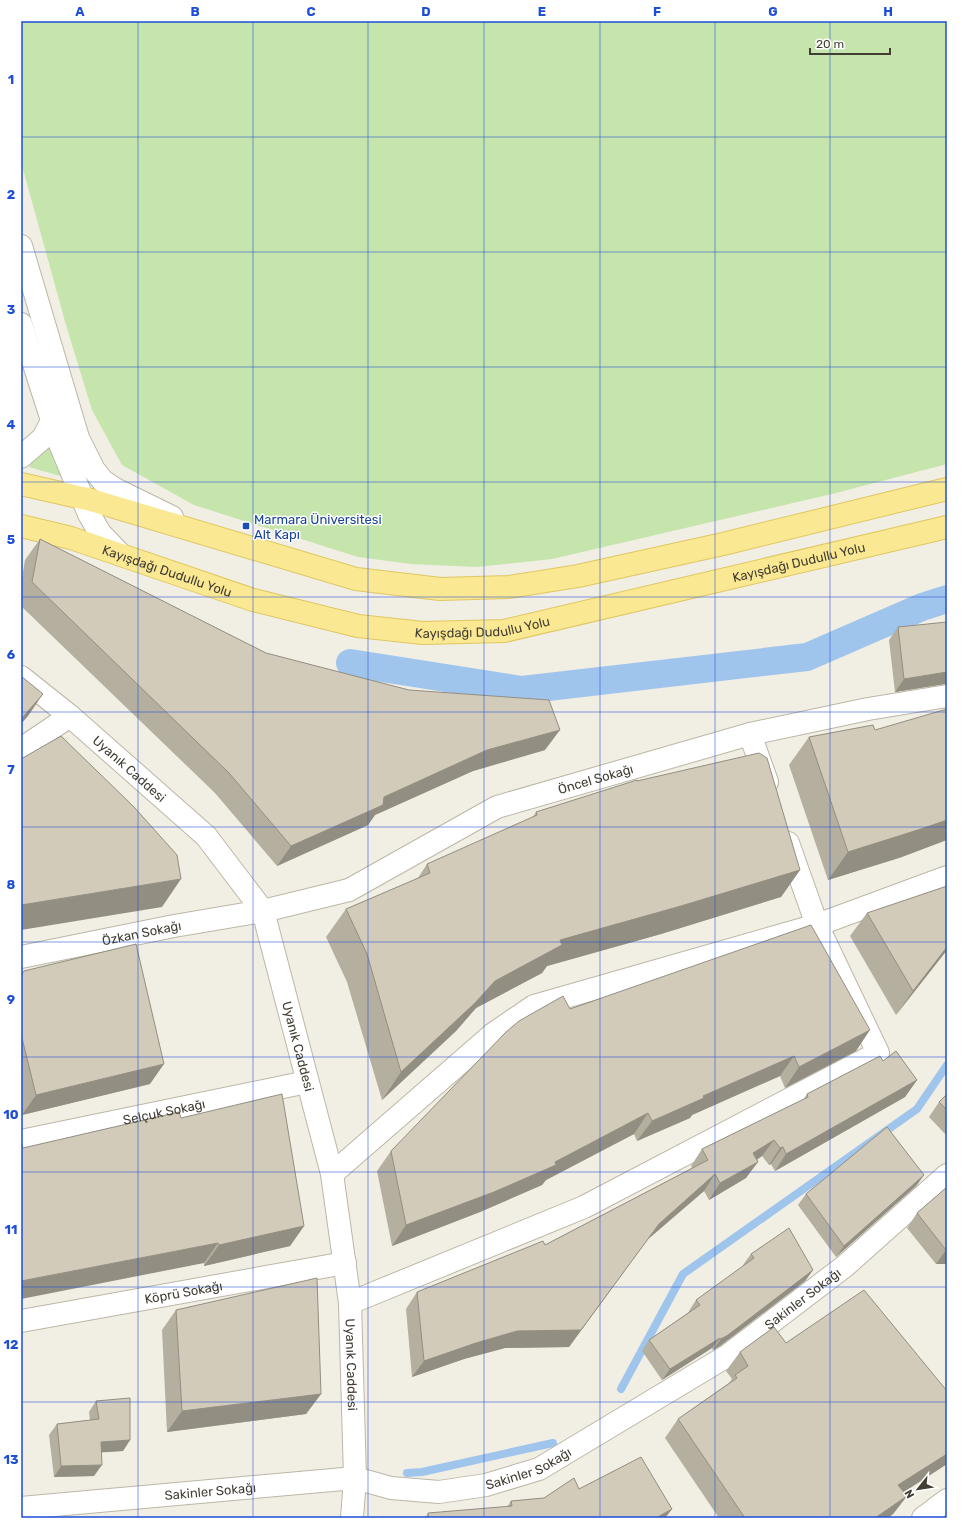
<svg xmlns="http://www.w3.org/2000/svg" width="968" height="1539" font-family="Rubik,sans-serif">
  <rect width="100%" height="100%" fill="#f1eee3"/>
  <g fill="#c5e5ac">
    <path d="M21 21H947V464L832 494 552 559 477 567 411 564 358 557 194 505 122 465 92 410 66 325 21 162Z"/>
    <path d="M51 434 67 478 29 467Z"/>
  </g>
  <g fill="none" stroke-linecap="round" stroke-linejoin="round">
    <g stroke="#a0c5ed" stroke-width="8">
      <path d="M621 1389 683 1274 917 1109 947 1065"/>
      <path d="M407 1473 422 1472 553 1443"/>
    </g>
    <path stroke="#a0c5ed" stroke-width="28" d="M350 663 522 690 807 657 922 607 947 599"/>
    <g stroke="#bcb7a6" stroke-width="24">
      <g id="minor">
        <path d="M21 246 78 438 94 470 103 481 115 489 172 517"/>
        <path d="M21 324 58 439 89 514 100 533 121 555"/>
        <path d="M21 457 43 438 52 421"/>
        <path id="s1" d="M21 677 70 716 206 836 263 911 332 1174 350 1303 355 1478 352 1518"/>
        <path d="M750 734 767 782"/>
        <path d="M21 749 70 716"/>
        <path id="s2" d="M21 957 174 926 263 911 349 890 497 807 750 734 868 709 947 696"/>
        <path id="s3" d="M21 1141 307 1082"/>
        <path d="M332 1174 493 1034 534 1006 817 925 947 877"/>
        <path d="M350 1303 584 1207 878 1053 817 925 788 843"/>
        <path id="s4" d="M21 1321 345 1263"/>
        <path id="s5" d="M21 1508 355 1478 391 1488 439 1492 486 1485 539 1469 727 1356 845 1266 947 1175"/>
        <path d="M923 1518 947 1500"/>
      </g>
    </g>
    <g stroke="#dfc763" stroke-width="24">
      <g id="major">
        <path d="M21 484 91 500 356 579 440 589 509 587 578 576 723 544 947 489"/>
        <path id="s6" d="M21 526 71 538 253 600 358 626 423 633 504 631 947 527"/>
      </g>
    </g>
    <use href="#minor" stroke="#fff" stroke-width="22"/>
    <use href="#major" stroke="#fbe892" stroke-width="22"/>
  </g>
  <g fill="#b5af9f">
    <path d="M40 539 266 653 545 750 473 771 375 815 368 825 277 866 215 793 21 606V584L25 560Z"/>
    <path d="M898 627 945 684 895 692 889 640Z"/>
    <path d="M809 737 902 857 828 880 789 765Z"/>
    <path d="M637 781 800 870 781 897 661 934 547 966 542 973 476 1008 456 1031 382 1100 347 982 326 937 346 909 418 878 427 864 532 818 536 812Z"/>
    <path d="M867 913 947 950 896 1015 850 936Z"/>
    <path d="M21 976 150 1084 22 1115 21 1113Z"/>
    <path d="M570 1009 856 1051 785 1088 780 1076 692 1115 690 1118 637 1141 634 1134 546 1180 542 1185 480 1212 392 1246 377 1171 391 1151Z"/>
    <path d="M883 1061 917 1080 905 1097 775 1171 771 1164 769 1165 762 1156 757 1160 746 1178 709 1200 704 1191 647 1240 569 1347 505 1348 464 1359 412 1377 406 1309 417 1292 545 1245 692 1168 691 1166 702 1149 803 1100 807 1094Z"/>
    <path d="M947 1094V1136L929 1117 939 1102Z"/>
    <path d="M181 1118 304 1226 290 1246 204 1266V1263L23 1148Z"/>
    <path d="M924 1175 916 1186 836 1257 798 1205 806 1194Z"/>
    <path d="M947 1187V1262L945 1264H936L907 1228 917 1213Z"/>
    <path d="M751 1254 813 1270 805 1281 720 1346 713 1350 712 1348 662 1380 642 1351 649 1340 689 1312V1311L696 1300 744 1266 743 1265Z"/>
    <path d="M176 1310 321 1394 306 1414 167 1432 162 1330Z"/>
    <path d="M786 1343 947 1391V1464L904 1492 907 1496 893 1514 888 1518H719L665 1438 678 1419 729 1383 732 1379 726 1371 740 1352Z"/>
    <path d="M96 1401 130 1440 123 1451 101 1452 94 1476 54 1477 49 1435 57 1424 90 1420 89 1412Z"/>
    <path d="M579 1489 672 1509 665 1518H425L428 1513 507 1507 511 1501 544 1498Z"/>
  </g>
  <g fill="#938e82">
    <path d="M947 672V684H945L895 692 904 679Z"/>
    <path d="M43 694 28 716 21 724V719Z"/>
    <path d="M560 730 545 750 473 771 375 815 368 825 277 866 291 846 384 797 487 750Z"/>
    <path d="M947 820V840L902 857 828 880 848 852Z"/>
    <path d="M800 870 781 897 661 934 547 966 542 973 476 1008 456 1031 382 1100 401 1072 495 981 560 940Z"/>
    <path d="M181 879 162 907 21 930V905Z"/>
    <path d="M947 947V950L896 1015 913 991Z"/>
    <path d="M870 1030 856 1051 785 1088 799 1067Z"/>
    <path d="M794 1056 780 1076 692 1115 690 1118 637 1141 652 1121 703 1096Z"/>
    <path d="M164 1064 150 1084 22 1115 36 1095Z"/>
    <path d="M917 1080 905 1097 775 1171 786 1154Z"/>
    <path d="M648 1113 634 1134 546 1180 542 1185 480 1212 392 1246 406 1225 555 1162Z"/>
    <path d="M774 1140 762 1156 741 1170 753 1153Z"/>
    <path d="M783 1147 771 1164 769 1165 780 1148Z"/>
    <path d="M758 1162 746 1178 709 1200 720 1183Z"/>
    <path d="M715 1174 704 1191 647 1240 569 1347 505 1348 464 1359 412 1377 424 1361 659 1224Z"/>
    <path d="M924 1175 916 1186 836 1257 844 1246Z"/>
    <path d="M304 1226 290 1246 204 1266 219 1245Z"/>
    <path d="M218 1243 204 1263 21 1299V1281Z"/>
    <path d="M946 1250H947V1262L945 1264H936Z"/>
    <path d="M813 1270 805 1281 720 1346 713 1350 721 1339Z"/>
    <path d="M720 1338 712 1348 662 1380 670 1369Z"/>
    <path d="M321 1394 306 1414 167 1432 182 1411Z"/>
    <path d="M130 1440 123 1451 93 1453 101 1442Z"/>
    <path d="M947 1454V1464L885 1504 898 1485Z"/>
    <path d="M102 1465 94 1476 54 1477 61 1466Z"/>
    <path d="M907 1496 893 1514 888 1518H875Z"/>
    <path d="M672 1509 665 1518H656Z"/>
  </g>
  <g fill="#d2cbb9" stroke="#938e82">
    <path d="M40 539 266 653 409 690 549 700 560 730 487 750 384 797 383 805 291 846 229 773 32 582Z"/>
    <path d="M947 622V672L904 679 898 627Z"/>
    <path d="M21 676 43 694 21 719Z"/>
    <path d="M947 709V820L921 829 848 852 809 737 873 725 875 730Z"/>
    <path d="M61 736 134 807 177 855 181 879 21 905V759Z"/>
    <path d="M759 753 767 758 800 870 681 906 560 940 562 945 495 981 475 1003 401 1072 367 954 346 909 430 873 427 864 537 815 536 812 637 780V781Z"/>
    <path d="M947 886V947L913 991 867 913Z"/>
    <path d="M811 925 870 1030 799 1067 794 1056 703 1096 704 1098 652 1121 648 1113 555 1162 556 1165 494 1192 406 1225 391 1151 506 1032 519 1021 563 996 570 1009Z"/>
    <path d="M136 944 164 1064 36 1095 21 1034V976L24 971Z"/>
    <path d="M896 1051 917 1080 786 1154 783 1147 780 1148 774 1140 753 1153 758 1162 720 1183 715 1174 659 1224 581 1330 517 1331 476 1343 424 1361 417 1292 543 1241 545 1245 708 1160 702 1149 808 1097 807 1094 880 1056 883 1061Z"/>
    <path d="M282 1094 304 1226 219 1245 218 1243 21 1281V1146L22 1145 23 1148 179 1112 181 1118Z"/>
    <path d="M947 1094V1110L939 1102Z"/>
    <path d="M887 1127 924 1175 844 1246 806 1194Z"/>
    <path d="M947 1187V1250H946L917 1213Z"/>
    <path d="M789 1228 813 1270 728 1335 721 1339 720 1338 670 1369 649 1340 700 1305 696 1300 754 1258 751 1254Z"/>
    <path d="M317 1278 321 1394 182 1411 176 1310Z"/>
    <path d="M864 1290 947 1391V1454L898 1485 907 1496 875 1518H745L678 1419 737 1378 735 1375 748 1366 740 1352 774 1327 786 1343Z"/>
    <path d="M130 1398V1440L101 1442 102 1465 61 1466 57 1424 99 1419 96 1401Z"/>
    <path d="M641 1457 672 1509 656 1518H429L428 1513 512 1506 511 1501 544 1498 574 1478 579 1489Z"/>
  </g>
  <path fill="none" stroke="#1d4ed8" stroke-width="1" stroke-opacity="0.55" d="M138 21V1518M253 21V1518M368 21V1518M484 21V1518M600 21V1518M715 21V1518M830 21V1518M21 137H947M21 252H947M21 367H947M21 482H947M21 597H947M21 712H947M21 827H947M21 942H947M21 1057H947M21 1172H947M21 1287H947M21 1402H947"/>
  <rect fill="#1a4fb4" stroke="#fff" stroke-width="1.5" x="242" y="522" width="8" height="8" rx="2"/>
  <g text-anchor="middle" stroke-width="3" stroke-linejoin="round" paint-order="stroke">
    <g font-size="13" fill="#164399" stroke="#fff" text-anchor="start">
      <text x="254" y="524">Marmara Üniversitesi<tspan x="254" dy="15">Alt Kapı</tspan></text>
    </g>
    <g font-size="13" fill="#423e34" stroke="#fff">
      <text dy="5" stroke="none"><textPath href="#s6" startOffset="801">Kayışdağı Dudullu Yolu</textPath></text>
      <text dy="5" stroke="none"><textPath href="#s6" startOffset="153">Kayışdağı Dudullu Yolu</textPath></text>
      <text dy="5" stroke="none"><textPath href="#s6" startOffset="477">Kayışdağı Dudullu Yolu</textPath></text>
      <text dy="5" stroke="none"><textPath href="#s1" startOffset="142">Uyanık Caddesi</textPath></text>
      <text dy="5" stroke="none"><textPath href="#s2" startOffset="607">Öncel Sokağı</textPath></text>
      <text dy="5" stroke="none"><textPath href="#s2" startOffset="123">Özkan Sokağı</textPath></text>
      <text dy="5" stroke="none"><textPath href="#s1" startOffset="478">Uyanık Caddesi</textPath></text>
      <text dy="5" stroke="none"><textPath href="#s3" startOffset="146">Selçuk Sokağı</textPath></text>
      <text dy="5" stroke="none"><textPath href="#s4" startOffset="165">Köprü Sokağı</textPath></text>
      <text dy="5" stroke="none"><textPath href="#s5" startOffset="838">Sakinler Sokağı</textPath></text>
      <text dy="5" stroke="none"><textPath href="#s1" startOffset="802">Uyanık Caddesi</textPath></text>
      <text dy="5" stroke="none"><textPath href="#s5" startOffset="514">Sakinler Sokağı</textPath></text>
      <text dy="5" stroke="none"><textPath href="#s5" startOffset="190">Sakinler Sokağı</textPath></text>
    </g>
  </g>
  <rect width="968" height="1539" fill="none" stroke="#ffffff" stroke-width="44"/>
  <g transform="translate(918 1489) rotate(240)" stroke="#ffffff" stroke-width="3" paint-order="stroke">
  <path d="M0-3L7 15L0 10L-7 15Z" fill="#423e34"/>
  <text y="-6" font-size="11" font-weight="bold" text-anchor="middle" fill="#423e34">N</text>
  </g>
  <path d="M810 48v6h80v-6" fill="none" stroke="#423e34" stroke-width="2"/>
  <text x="816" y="48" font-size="12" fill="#423e34" stroke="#ffffff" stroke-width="3" paint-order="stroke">20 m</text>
  <rect x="22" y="22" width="924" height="1495" fill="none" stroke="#1d4ed8" stroke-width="1.5"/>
  <g font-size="13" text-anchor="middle" font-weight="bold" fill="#1d4ed8">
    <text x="80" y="16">A</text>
    <text x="195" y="16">B</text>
    <text x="311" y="16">C</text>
    <text x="426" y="16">D</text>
    <text x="542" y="16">E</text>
    <text x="657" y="16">F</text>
    <text x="773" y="16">G</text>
    <text x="888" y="16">H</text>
    <text x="11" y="84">1</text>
    <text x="11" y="199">2</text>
    <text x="11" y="314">3</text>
    <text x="11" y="429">4</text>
    <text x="11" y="544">5</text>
    <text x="11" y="659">6</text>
    <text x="11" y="774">7</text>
    <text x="11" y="889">8</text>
    <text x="11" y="1004">9</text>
    <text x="11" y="1119">10</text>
    <text x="11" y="1234">11</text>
    <text x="11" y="1349">12</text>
    <text x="11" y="1464">13</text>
  </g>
</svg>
